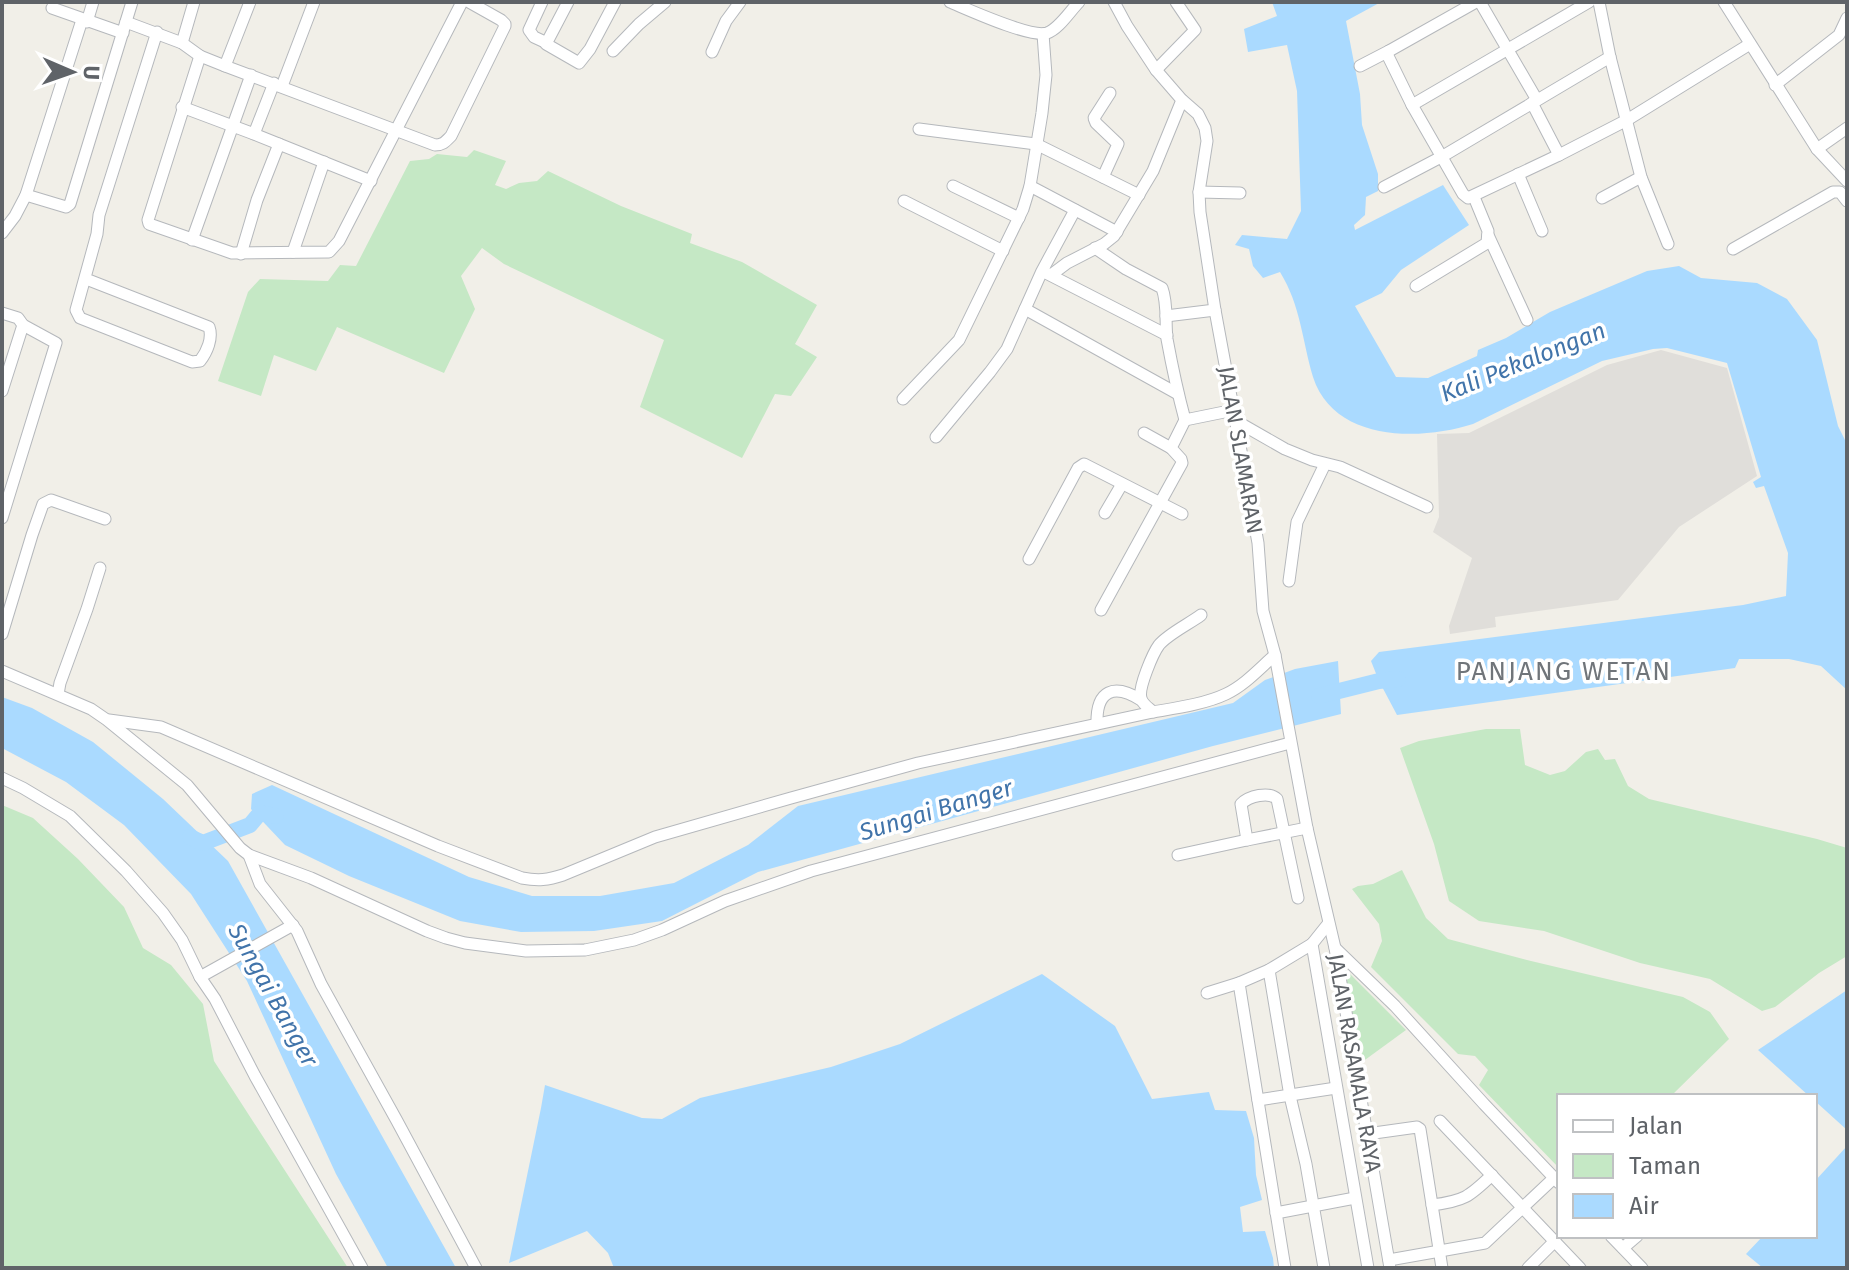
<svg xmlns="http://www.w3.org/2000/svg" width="1849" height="1270" font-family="'Fira Sans',sans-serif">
  <rect width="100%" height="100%" fill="#f1efe8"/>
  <path fill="#e0deda" d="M1661 350 1727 368 1757 476 1679 527 1618 600 1495 617 1496 627 1450 634 1449 626 1472 558 1433 532 1439 517 1437 434 1469 433 1607 365Z"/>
  <g fill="#c5e8c5">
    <path d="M474 150 506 161 495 185 506 189 519 183 537 181 548 171 621 206 692 234 690 243 742 262 817 305 795 344 817 357 791 396 775 394 742 458 640 407 664 340 504 264 482 248 461 276 475 309 444 373 337 327 316 371 274 355 261 396 218 381 248 292 260 279 328 281 340 265 356 266 410 161 429 159 437 154 467 157Z"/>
    <path d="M1486 729H1520L1525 765 1550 775 1565 771 1586 752 1598 749 1605 760 1615 759 1628 786 1649 799 1817 839 1847 848V956L1819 973 1775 1007 1762 1011 1710 979 1640 963 1544 931 1479 921 1449 901 1434 844 1400 748 1419 741Z"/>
    <path d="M2 805 33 818 78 859 124 907 143 948 171 965 203 1004 214 1061 348 1268H2Z"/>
    <path d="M1402 870 1426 918 1448 939 1531 961 1683 997 1710 1012 1729 1039 1671 1096H1559V1168L1479 1085 1488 1070 1475 1056 1458 1054 1371 967 1382 941 1379 924 1352 889 1358 886 1373 884Z"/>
    <path d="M1340 964 1406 1030 1358 1065Z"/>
  </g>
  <g fill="#aadaff">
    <path d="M1272 2H1381L1346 21 1360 94 1362 125 1378 174V191L1366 197 1365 215 1354 225 1355 230 1443 185 1469 225 1401 270 1382 293 1355 306 1396 377 1428 378 1477 356 1478 350 1506 338 1550 312 1647 271 1679 266 1701 278 1757 283 1787 299 1817 340 1838 426 1847 444V690L1821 666 1789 659H1739L1735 668 1397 715 1379 681 1371 661 1379 652 1743 605 1786 596 1788 553 1764 486 1756 488 1753 482 1761 477 1727 363 1667 348 1653 349 1602 361 1473 424C1420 441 1334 442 1313 377 1302 340 1301 306 1280 272L1263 278 1253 266 1249 249 1235 245 1242 235 1287 239 1301 211 1297 91 1287 45 1248 52 1244 29 1277 16Z"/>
    <path d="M1338 661 1341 714 1213 746 758 872 662 921 594 931 521 932 460 921 349 876 285 845 251 809 252 794 272 785 469 877 532 896H600L674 883 748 845 798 806 1233 703 1265 680 1295 669Z"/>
    <path d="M2 697 32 708 93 742 163 799 228 861 456 1268H388L336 1174 247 981 191 894 124 825 66 782 2 748Z"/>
    <path d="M1042 974 1115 1026 1152 1099 1209 1092 1215 1110 1246 1111 1254 1138 1256 1175 1262 1200 1240 1207 1243 1232 1265 1231 1273 1258 1274 1268H614L608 1253 587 1231 509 1263 541 1108 545 1085 642 1118 662 1119 700 1098 831 1067 900 1044Z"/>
    <path d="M1847 990V1130L1815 1101V1096H1809L1758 1050Z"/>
    <path d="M1847 1146V1268H1763L1746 1254 1763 1236H1815V1181Z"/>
  </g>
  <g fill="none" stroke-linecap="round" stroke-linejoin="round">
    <g stroke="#aadaff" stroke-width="16">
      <path d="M1319 696 1379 681 1398 679"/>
      <path d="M190 837 203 843 250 825 260 813 276 816"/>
    </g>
    <g stroke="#b5b8bc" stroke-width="13">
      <g id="minor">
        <path d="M542 2 529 30 534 37 547 43"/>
        <path d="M568 2 546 44 579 63 590 49 615 2"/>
        <path d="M950 2C967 9 1030 38 1047 33 1059 29 1070 11 1079 2"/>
        <path d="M1114 2 1127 26 1156 70 1182 100 1198 114 1205 128 1207 141 1199 192 1200 212 1215 310 1258 543 1263 611 1275 655 1307 828 1335 948 1390 1268"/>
        <path d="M1476 2 1389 51 1387 54 1412 105 1463 194 1468 198 1559 155 1627 120 1750 44"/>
        <path d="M1480 2 1537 100"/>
        <path d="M1599 2 1610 57 1641 177 1668 244"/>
        <path d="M1724 2 1817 149 1847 181"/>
        <path d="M52 8 123 33"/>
        <path d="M87 22 93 2"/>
        <path d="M126 22 182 43 200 56 225 66 435 145C443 145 445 142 451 136L505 26V24L501 20 469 2"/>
        <path d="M182 43 194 2"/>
        <path d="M613 51 639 24 665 2"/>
        <path d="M712 52 726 21 740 2"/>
        <path d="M200 56 148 220 149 224 232 253 329 252 339 241 462 2"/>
        <path d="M225 66 250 2"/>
        <path d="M1360 66 1389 51"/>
        <path d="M1156 70 1195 30 1176 2"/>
        <path d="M1775 85 1839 35 1847 18"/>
        <path d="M282 86 314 2"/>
        <path d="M1532 103 1559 155"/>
        <path d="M1412 105 1589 2"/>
        <path d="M182 107 254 134 371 181"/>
        <path d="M919 129 1036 144 1139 195"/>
        <path d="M254 134 274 83"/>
        <path d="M1817 149 1847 128"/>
        <path d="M1518 174 1542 231"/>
        <path d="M1103 177 1118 144 1096 123 1094 118 1110 93"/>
        <path d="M953 186 1019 218"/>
        <path d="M1030 186 1117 232"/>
        <path d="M1384 187 1443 156 1610 57"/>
        <path d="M1199 192 1240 193"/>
        <path d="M26 195 66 207 70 204 132 2"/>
        <path d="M1602 198 1641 177"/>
        <path d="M904 201 1003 251"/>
        <path d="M2 233 15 216 26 195 82 20"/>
        <path d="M1488 235 1527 320"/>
        <path d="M192 240 251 75"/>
        <path d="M1095 248 1126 269 1162 288C1168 304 1165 322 1167 339 1172 366 1178 394 1185 420L1234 410"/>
        <path d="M1733 249 1833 192H1840L1847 201"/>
        <path d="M293 252 324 162"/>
        <path d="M241 254 257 200 279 144"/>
        <path d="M1046 273 1167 335"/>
        <path d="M1051 275 1067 263 1104 244 1114 236 1153 171 1182 100"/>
        <path d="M86 279 209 327C213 338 207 352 200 361L192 362 80 318 76 310 97 234 99 215 157 32"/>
        <path d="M1416 286 1487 243 1488 231 1474 197"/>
        <path d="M1025 309 1178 394"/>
        <path d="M2 313 18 318 23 325 56 343 2 518"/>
        <path d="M1166 316 1215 310"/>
        <path d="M2 391 23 325"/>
        <path d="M903 399 959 340 1023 209 1030 186 1042 113 1046 75 1043 34"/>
        <path d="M1236 421 1285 449 1312 460 1340 467 1427 507"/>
        <path d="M1144 433 1171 448"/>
        <path d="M936 437 990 372 1007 349 1042 271 1075 210"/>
        <path d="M1105 513 1122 484"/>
        <path d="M1029 559 1078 468 1084 464 1182 514"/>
        <path d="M1289 581 1297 522 1325 464"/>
        <path d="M1101 610 1182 463 1181 459 1171 448 1185 420"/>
        <path d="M1201 615C1189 624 1168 634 1159 645 1153 653 1138 688 1141 698 1142 704 1149 708 1153 712 1176 708 1205 704 1226 694 1245 685 1260 668 1275 655"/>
        <path d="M2 634 32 535 43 504 51 500 105 519"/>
        <path d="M2 671 91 709 107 720 187 785 240 848 249 855 311 878 427 931 446 938 465 943 526 951 585 950 634 940 662 930 725 901 811 871 1290 743"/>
        <path d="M58 694 60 683 87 609 100 568"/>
        <path d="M109 720 161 727 438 846 522 878C538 881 548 880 563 875L655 837 791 798 918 763 1153 712"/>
        <path d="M1097 724C1096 690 1114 683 1141 700"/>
        <path d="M2 778 23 788 70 816 126 871 163 913 182 940 200 977"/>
        <path d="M249 855 260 884 297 931 321 984 397 1121 476 1268"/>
        <path d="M1178 855 1247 840"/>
        <path d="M1298 898 1277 799C1269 791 1249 796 1241 804L1247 840 1307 828"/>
        <path d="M1328 924 1312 944 1368 1268"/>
        <path d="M293 925 200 977 215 999 255 1076 362 1268"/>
        <path d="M1335 948 1395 1006 1484 1104 1559 1183"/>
        <path d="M1269 970 1290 1096 1306 1164 1324 1268"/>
        <path d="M1207 993 1239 983"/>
        <path d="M1258 1100 1336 1088"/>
        <path d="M1440 1121 1580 1268"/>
        <path d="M1367 1134 1417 1127 1420 1129 1442 1268"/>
        <path d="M1432 1205C1464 1201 1469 1197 1492 1175"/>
        <path d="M1276 1213 1355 1198"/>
        <path d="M1611 1236 1642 1268"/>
        <path d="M1623 1248 1637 1236"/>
        <path d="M1389 1260 1485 1243 1554 1178"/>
        <path d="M1285 1268 1239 983 1269 970 1312 944"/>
        <path d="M1528 1268 1555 1241"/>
      </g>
    </g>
    <use href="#minor" stroke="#fff" stroke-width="11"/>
  </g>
  <g text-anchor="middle" stroke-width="7" stroke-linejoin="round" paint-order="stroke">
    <g font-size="22" fill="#5f6368" stroke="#fff">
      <text transform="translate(1241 450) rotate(80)" y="8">JALAN SLAMARAN</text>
      <text transform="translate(1355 1063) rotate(80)" y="8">JALAN RASAMALA RAYA</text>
    </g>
    <g font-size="24" font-style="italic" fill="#4174aa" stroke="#fff">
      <text transform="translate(1523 362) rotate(-22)" y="8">Kali Pekalongan</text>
      <text transform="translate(936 810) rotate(-17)" y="8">Sungai Banger</text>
      <text transform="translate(273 995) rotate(61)" y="8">Sungai Banger</text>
    </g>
    <g font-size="26" letter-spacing="2" fill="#70757a" stroke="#fff">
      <text x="1564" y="680">PANJANG WETAN</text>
    </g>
  </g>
  <rect width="1849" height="1270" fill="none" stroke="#5f6368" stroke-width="8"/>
  <rect x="1557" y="1094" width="260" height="144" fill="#ffffff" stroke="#bfc1c3" stroke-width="2"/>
  <rect x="1573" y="1120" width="40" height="12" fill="#ffffff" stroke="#bfc1c3" stroke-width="2"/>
  <text x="1629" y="1134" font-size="24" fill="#5f6368">Jalan</text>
  <rect x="1573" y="1154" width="40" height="24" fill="#c5e8c5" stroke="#bfc1c3" stroke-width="2"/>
  <text x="1629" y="1174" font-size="24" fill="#5f6368">Taman</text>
  <rect x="1573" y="1194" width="40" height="24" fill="#aadaff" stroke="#bfc1c3" stroke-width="2"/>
  <text x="1629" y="1214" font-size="24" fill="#5f6368">Air</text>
  <g transform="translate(72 72) rotate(92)" stroke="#ffffff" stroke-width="6" paint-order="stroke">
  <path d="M0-6L14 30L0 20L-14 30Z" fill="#5f6368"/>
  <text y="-12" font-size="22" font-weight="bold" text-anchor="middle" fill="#5f6368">U</text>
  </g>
</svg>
